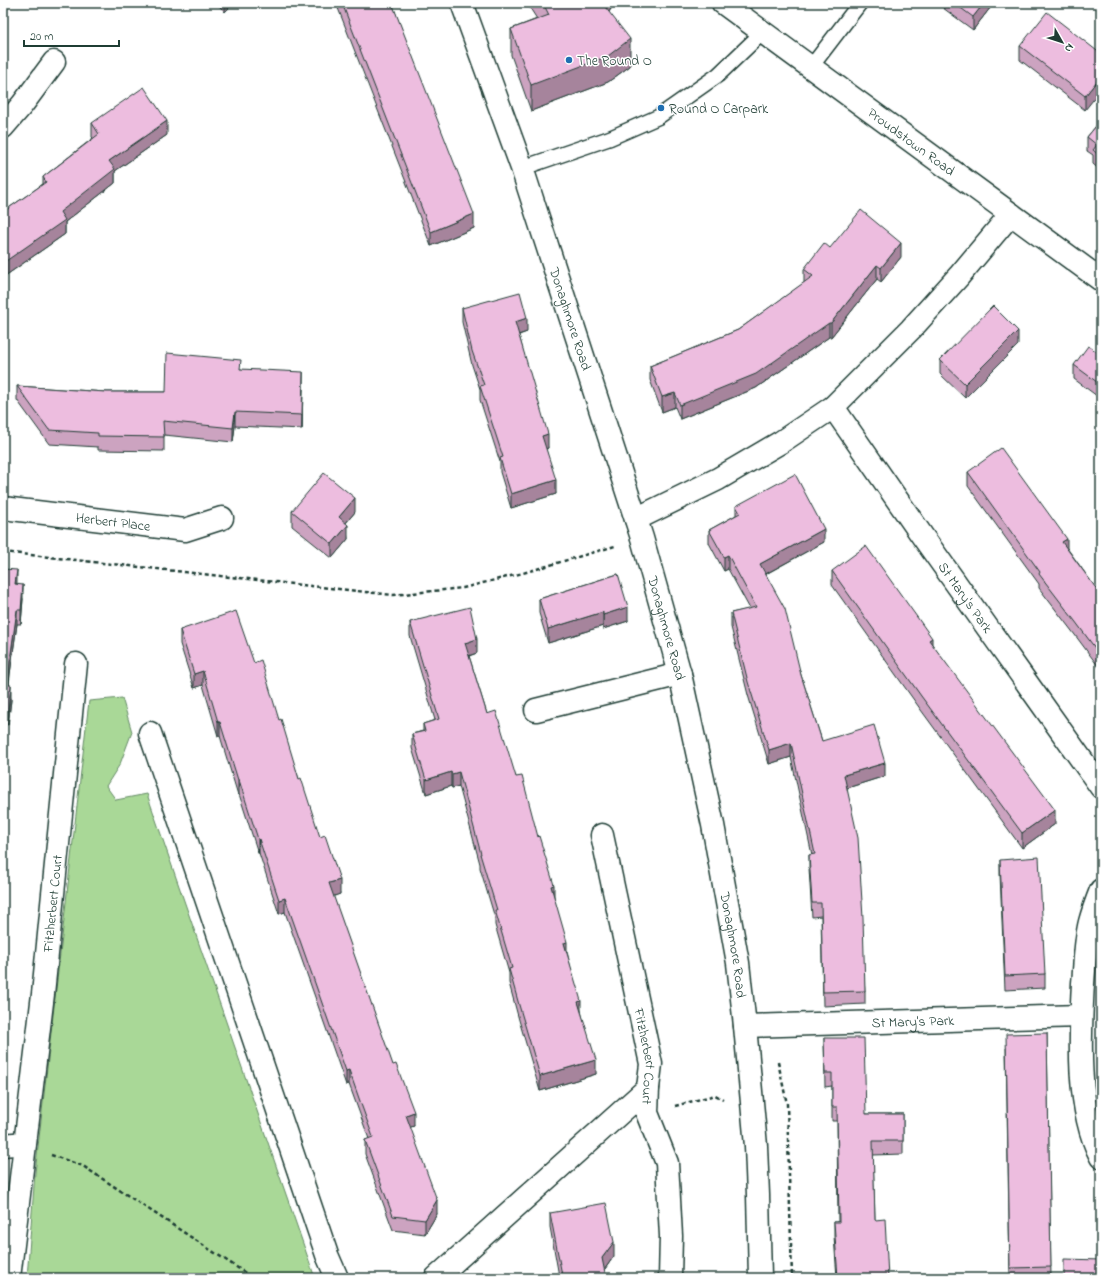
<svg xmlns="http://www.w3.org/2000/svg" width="1104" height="1281" font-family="'Indie Flower',sans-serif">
  <rect width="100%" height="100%" fill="#fff"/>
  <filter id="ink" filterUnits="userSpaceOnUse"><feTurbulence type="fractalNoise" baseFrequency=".025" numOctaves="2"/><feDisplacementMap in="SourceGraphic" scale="8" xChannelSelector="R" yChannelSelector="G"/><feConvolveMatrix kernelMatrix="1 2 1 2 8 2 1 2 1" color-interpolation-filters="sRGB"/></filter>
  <g filter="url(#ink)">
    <path fill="#a9d897" stroke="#648a66" d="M122 698 132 732 120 764 106 786 116 800 147 794 315 1278H27L35 1173 89 701Z"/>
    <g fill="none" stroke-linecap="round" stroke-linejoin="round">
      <g stroke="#1f3d34" stroke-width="17">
        <g id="service">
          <path d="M811 67 860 3"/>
          <path d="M522 168 610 138 658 117 718 75 763 32"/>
        </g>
      </g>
      <g stroke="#1f3d34" stroke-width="25">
        <g id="minor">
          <path d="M3 127 22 105 54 62"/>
          <path id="s1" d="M833 407 923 537 1101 787"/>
          <path id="s2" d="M3 508 185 530 222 518"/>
          <path d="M636 519 718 479 781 442 833 407 911 329 959 276 1011 214"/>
          <path d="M536 710 680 674"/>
          <path d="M150 733 327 1255 337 1278"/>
          <path id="s3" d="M602 835 651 1064 648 1088 647 1113 667 1163 671 1236 670 1278"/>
          <path d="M1101 890C1097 900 1093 911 1090 922 1085 941 1085 963 1083 983 1080 1036 1076 1109 1101 1157"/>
          <path id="s4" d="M745 1026 1081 1016"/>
          <path d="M3 1145 25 1143"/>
          <path id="s5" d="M9 1278 43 994 76 664"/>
          <path d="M436 1278 648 1088"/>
        </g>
      </g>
      <g stroke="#1f3d34" stroke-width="25">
        <g id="secondary">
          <path id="s6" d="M723 3 1101 280"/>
        </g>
      </g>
      <g stroke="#1f3d34" stroke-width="25">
        <g id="primary">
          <path id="s7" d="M462 3 522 168 642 538 680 674 713 825 738 963 745 1026 756 1146 758 1195 760 1278"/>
        </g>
      </g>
      <g stroke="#1f3d34" stroke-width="2.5" stroke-dasharray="4 3" stroke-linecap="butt">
        <path d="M3 552 393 595 463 588 523 573 615 546"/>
        <path d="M778 1062 787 1104 792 1278"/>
        <path d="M675 1106 715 1095 723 1099"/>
        <path d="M51 1155 83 1166 253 1278"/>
      </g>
      <use href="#service" stroke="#fff" stroke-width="14"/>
      <use href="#minor" stroke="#fff" stroke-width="22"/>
      <use href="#secondary" stroke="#fff" stroke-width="22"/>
      <use href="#primary" stroke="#fff" stroke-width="22"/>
    </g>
    <g fill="#cca3c0" stroke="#1f3d34">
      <path d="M216 3H234L225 12Z"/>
      <path d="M336 3H392L474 228 431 246Z"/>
      <path d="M526 3H615L609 12 630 66 608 82 531 111 511 55V29L537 19 528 5Z"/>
      <path d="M943 3H994L973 30 943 8Z"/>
      <path d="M1020 46 1101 54 1085 110 1020 60Z"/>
      <path d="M1101 120V171L1093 164V155L1087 151V137Z"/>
      <path d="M92 123 167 135 115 171V183L65 222V234L5 276V285L3 286V212L43 184V177L93 138 92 137Z"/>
      <path d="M830 248 901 257 881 282 877 279 831 337H829L756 388 680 419 675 407 662 412 650 380V366L738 330 804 283V269Z"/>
      <path d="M462 308 527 332 519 335 548 448 546 449 556 494 511 508 500 472V462L480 400V389L472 365 462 322Z"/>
      <path d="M1018 345 965 398 940 374V360Z"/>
      <path d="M1101 350V399L1074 379V365L1099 353Z"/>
      <path d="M241 369 303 386 302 429 235 426 233 442 164 435V451L98 450V447L49 444 17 400V386L106 392H166Z"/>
      <path d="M968 472 1067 548 1101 595V670L1075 635 1039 588V584L968 486Z"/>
      <path d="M736 506 824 542 766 574 801 675 822 741 885 776 847 788 865 991V1004L823 1006 821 916 812 917 809 868V855H812L791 757 769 764 748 695 731 627V613L750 609 728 569 724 571 709 543V530L736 515Z"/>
      <path d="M292 511 355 512 346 523 348 539 332 558 292 526Z"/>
      <path d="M3 569 17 584 23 599 21 624H17L10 674 9 685 11 700 8 725 5 724Z"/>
      <path d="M832 571 932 644 1055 824 1022 848 921 710 832 585Z"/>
      <path d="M618 574 628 621 603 629V626L548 643 539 613V599Z"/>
      <path d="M410 622 477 653 469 656 487 714 516 777 554 897 596 1074 540 1091 519 1020 509 983V973L495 925V918L480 868V864L459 786 452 788 451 786 426 794 412 748V734L423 731V724L435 720 410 636Z"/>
      <path d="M180 630 254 663 279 720 299 779 340 894 333 896 414 1126 410 1127 437 1214 425 1234 393 1230 365 1154V1140L369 1139 349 1084 346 1085 285 912 279 914 259 853H258L239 794 238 795 220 736H218L203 685 194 688 180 644Z"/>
      <path d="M1000 860 1045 974V988L1005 990 1000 874Z"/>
      <path d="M1047 1033 1051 1278H1010L1006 1048Z"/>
      <path d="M824 1038 866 1114H903V1154L873 1155 875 1220 888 1278H837L834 1236V1222H838L837 1121H832V1086L825 1087Z"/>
      <path d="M550 1213 614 1256 605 1269 559 1276 550 1227Z"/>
    </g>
    <g fill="#a6849c" stroke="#1f3d34">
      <path d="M225 3H234L225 12Z"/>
      <path d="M599 3H615L599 26Z"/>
      <path d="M984 3H994L973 30V17Z"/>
      <path d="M630 39V66L608 82 531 111V85Z"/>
      <path d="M1101 76V90L1085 110V96Z"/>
      <path d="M167 121V135L115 171V183L65 222V234L5 276V285L3 286V263L60 212 109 161Z"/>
      <path d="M474 214V228L431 246V232Z"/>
      <path d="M901 243V257L881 282V268Z"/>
      <path d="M877 265V279L831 337V323Z"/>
      <path d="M527 318V332L515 336V322Z"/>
      <path d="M829 323V337L756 388 680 419V405Z"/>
      <path d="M1018 331V345L965 398V384Z"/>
      <path d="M303 372V386L302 429V415Z"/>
      <path d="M675 393V407L662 412V397Z"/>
      <path d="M235 412V426L233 442V428Z"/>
      <path d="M548 434V448L542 450V436Z"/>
      <path d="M556 480V494L511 508V494Z"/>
      <path d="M355 498V512L339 531V517Z"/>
      <path d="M348 525V539L332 558V544Z"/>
      <path d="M824 529V542L760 577V564Z"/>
      <path d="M1067 539V553L1062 542Z"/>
      <path d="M728 555V569L724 571V557Z"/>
      <path d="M17 570V584H15Z"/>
      <path d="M23 585V599L21 624V610Z"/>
      <path d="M628 607V621L603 629V615Z"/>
      <path d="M17 610V624L10 674 8 699V685L10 660Z"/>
      <path d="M603 612V626L548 643V629Z"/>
      <path d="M932 638V652L929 640Z"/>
      <path d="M477 639V653L465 657V643Z"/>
      <path d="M203 671V685L194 688V674Z"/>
      <path d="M11 685V700L8 725V711Z"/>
      <path d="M5 710V724L3 736V722Z"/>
      <rect x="218" y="722" width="2" height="14"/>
      <path d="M791 743V757L769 764V750Z"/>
      <path d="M885 763V776L844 789V775Z"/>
      <path d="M451 772V786L426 794V780Z"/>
      <path d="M459 772V786L452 788V774Z"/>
      <path d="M238 780H239V794L238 795Z"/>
      <path d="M1055 810V824L1022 848V833Z"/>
      <rect x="258" y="839" width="1" height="14"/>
      <path d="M340 880V894L329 898V883Z"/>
      <path d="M554 885V900L551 886Z"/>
      <path d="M285 898V912L279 914V900Z"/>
      <path d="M567 942V956L564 943Z"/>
      <path d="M581 1001V1015L578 1002Z"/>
      <path d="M596 1060V1074L540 1091V1076Z"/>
      <path d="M349 1070V1084L346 1085V1071Z"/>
      <path d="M414 1112V1126L406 1129V1115Z"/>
      <path d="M437 1200V1214L425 1234V1220Z"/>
      <path d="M614 1242V1256L602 1273V1258Z"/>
    </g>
    <g fill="#edbddf" stroke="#1f3d34">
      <path d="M342 3H392L474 214 431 232Z"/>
      <path d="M543 3H602L630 39 608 56 531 85 511 29 549 15Z"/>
      <path d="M954 3H984L973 17Z"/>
      <path d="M1047 12 1101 54V76L1085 96 1020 46Z"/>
      <path d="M144 87 167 121 109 161 115 169 60 212 65 220 3 263V212L46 182 43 177 99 134 92 123Z"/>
      <path d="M1101 120V157L1093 150 1097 145 1087 137Z"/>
      <path d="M861 210 901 243 881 268 877 265 831 323H829L756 374 680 405 675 393 662 397 650 366 738 330 813 276 804 269 824 243 830 248Z"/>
      <path d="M3 267 5 271 3 272Z"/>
      <path d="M520 292 527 318 515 322 548 434 542 436 556 480 511 494 500 458 503 457 480 386 484 385 472 351 462 308Z"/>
      <path d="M993 306 1018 331 965 384 940 360Z"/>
      <path d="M1088 346 1099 353 1101 350V385L1074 365Z"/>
      <path d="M167 353 241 360 240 369 303 372 302 415 235 412 233 428 163 421 164 437 98 436V433L49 430 17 386 106 392H166Z"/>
      <path d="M1001 448 1067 539 1062 542 1101 595V656L1075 621 1039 574 1040 572 968 472Z"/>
      <path d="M324 473 355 498 339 517 348 525 332 544 292 511Z"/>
      <path d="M795 474 824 529 760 564 785 609 801 675 822 741 874 725 885 763 844 775 858 838 863 918 865 991 823 992 821 903H812L809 855 815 854 791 743 769 750 748 682 731 613 756 607 728 555 724 557 709 530 740 513 736 506Z"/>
      <path d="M866 546 932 638 929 640 1055 810 1022 833 921 696 832 571Z"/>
      <path d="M3 569 17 570 15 584 23 585 21 610H17L10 660 8 685H11L8 711 5 710 3 722Z"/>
      <path d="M618 574 628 607 603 615V612L548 629 539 599Z"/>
      <path d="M470 607 477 639 465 643 487 714 496 711 516 777 522 776 538 837 539 836 554 885 551 886 567 942 564 943 581 1001 578 1002 596 1060 540 1076 519 1005 509 969 512 968 495 910H497L480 854H481L459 772 452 774 451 772 426 780 412 734 425 731 423 724 439 719 410 622Z"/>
      <path d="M236 611 254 663 261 660 279 720 281 719 299 779 301 778 320 837 325 835 340 880 329 883 393 1065 396 1064 414 1112 406 1115 437 1200 425 1220 393 1216 365 1140 373 1137 361 1104 349 1070 346 1071 285 898 279 900 259 839H258L239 780H238L220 722H218L203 671 194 674 180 630Z"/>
      <path d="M1039 857 1045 974 1005 976 1000 860Z"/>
      <path d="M1047 1033 1051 1267 1010 1268 1006 1034Z"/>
      <path d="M824 1038H864L866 1114H903V1141H873L875 1220 885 1219 888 1278H838L834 1222H839L837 1107H832V1073H825Z"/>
      <path d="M606 1203 614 1242 602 1258 606 1278H549L562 1275 550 1213Z"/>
      <path d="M1064 1259 1101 1260V1278H1064Z"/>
    </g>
  </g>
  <g fill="#1f6fb2" stroke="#fff" stroke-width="1.5">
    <circle cx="569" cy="60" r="4"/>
    <circle cx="661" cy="108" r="4"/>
  </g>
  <g text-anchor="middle" stroke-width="3" stroke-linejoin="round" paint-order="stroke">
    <g font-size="14" fill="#1f3d34" stroke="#fff" text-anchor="start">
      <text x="577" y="65">The Round O</text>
      <text x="669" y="113">Round O Carpark</text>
    </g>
    <g font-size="14" fill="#1f3d34" stroke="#fff">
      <text dy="5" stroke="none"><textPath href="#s6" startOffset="234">Proudstown Road</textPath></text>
      <text dy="5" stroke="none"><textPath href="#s7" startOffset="334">Donaghmore Road</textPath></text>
      <text dy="5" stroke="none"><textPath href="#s2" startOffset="111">Herbert Place</textPath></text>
      <text dy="5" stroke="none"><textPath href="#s1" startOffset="232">St Mary's Park</textPath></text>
      <text dy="5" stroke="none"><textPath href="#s7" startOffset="658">Donaghmore Road</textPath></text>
      <text dy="5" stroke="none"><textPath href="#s5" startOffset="377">Fitzherbert Court</textPath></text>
      <text dy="5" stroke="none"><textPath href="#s7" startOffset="982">Donaghmore Road</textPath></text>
      <text dy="5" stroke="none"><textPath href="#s4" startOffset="168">St Mary's Park</textPath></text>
      <text dy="5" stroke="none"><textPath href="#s3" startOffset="226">Fitzherbert Court</textPath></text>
    </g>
  </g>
  <rect width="1104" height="1281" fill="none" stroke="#fff" stroke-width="16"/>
  <rect x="8" y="8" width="1088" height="1265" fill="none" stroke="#1f3d34" stroke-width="1.5" filter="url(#ink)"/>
  <g transform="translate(1062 42) rotate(129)" stroke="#ffffff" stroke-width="3" paint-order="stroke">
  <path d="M0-3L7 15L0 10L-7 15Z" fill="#1f3d34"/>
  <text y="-6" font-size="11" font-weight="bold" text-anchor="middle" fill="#1f3d34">N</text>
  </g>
  <path d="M24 40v6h95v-6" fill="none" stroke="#1f3d34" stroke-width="2"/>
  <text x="30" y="40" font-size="12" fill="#1f3d34" stroke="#ffffff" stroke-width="3" paint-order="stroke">20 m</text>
</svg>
